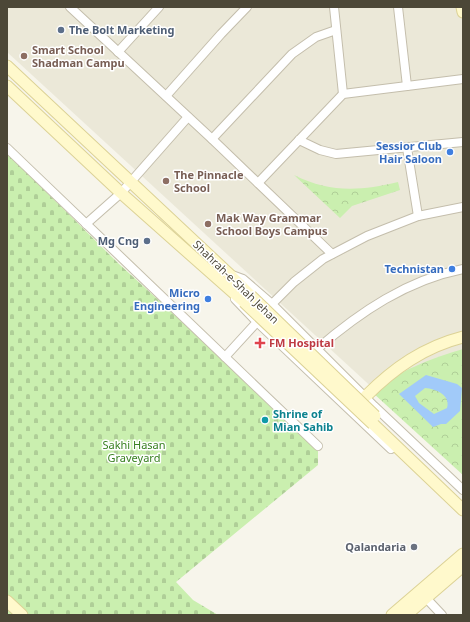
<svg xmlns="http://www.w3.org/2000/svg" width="470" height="622" font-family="'Noto Sans',sans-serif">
  <defs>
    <pattern id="forest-crowns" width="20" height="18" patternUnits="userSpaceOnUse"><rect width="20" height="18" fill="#caefaf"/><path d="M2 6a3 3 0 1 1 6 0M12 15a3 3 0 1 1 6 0" fill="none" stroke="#afce97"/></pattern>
    <pattern id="cemetery-stones" width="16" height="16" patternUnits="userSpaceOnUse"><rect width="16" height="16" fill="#caefaf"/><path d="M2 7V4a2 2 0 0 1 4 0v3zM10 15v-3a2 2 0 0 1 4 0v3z" fill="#afce97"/></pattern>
  </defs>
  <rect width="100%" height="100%" fill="#f7f5eb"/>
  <path fill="#ebe8d8" d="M7 7H463V471L7 52Z"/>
  <g fill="url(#forest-crowns)">
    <path d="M294 175C330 193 360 191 398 182L400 190 352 206 340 218Z"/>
    <path d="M463 349V475L373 393C396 371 433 358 463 349Z"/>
  </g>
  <path fill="url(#cemetery-stones)" d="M7 153 119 264 318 446V465L176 582 193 600 218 615H7Z"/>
  <path fill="#a1caf9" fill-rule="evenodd" d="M426 375 457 384 462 388 460 411 446 424H441L433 427 399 394ZM425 388C436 389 451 395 447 408L434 414 419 403 415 396Z"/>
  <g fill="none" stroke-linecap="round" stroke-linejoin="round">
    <g stroke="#c4beac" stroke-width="10">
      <g id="street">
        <path d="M70 7 212 139 332 254"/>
        <path d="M334 7 343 94"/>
        <path d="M398 7 407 86"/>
        <path d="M118 52 159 7"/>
        <path d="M166 96 221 34 247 7"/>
        <path d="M212 139 292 54 316 37 336 30"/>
        <path d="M299 140 320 150 336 154 463 142"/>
        <path d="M7 148 318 446"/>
        <path d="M407 148 418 216"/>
        <path d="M258 183 343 94 463 79"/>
        <path d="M86 224 121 193 188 117"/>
        <path d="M232 275 243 279 272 304 374 406 463 490"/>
        <path d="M235 299 257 322 391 449"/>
        <path d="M272 304 294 282 323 259 367 236 418 216 463 207"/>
        <path d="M317 349C360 312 407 280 463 269"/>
        <path d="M225 357 257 322"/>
        <path d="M426 598 442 615"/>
      </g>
    </g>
    <g stroke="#dcd296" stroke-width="13">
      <g id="secondary">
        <path d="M462 7 463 12"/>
        <path d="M7 66 230 275 251 296"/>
        <path d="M7 86 121 193 244 302"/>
        <path d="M366 396C394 368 424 347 463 337"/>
        <path d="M373 424 463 510"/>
        <path d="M7 601 22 615"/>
        <path d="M392 615 463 554"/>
        <path d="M406 615 463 566"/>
      </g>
    </g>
    <use href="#street" stroke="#fff" stroke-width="8"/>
    <use href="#secondary" stroke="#fff9cc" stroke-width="11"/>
    <g stroke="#dcd296" stroke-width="13" stroke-linecap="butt">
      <g id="secondary-bridge">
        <path d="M251 296 375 416"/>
        <path d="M244 302 373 424"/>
      </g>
    </g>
    <use href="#secondary-bridge" stroke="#fff9cc" stroke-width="11"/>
  </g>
  <g fill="#5c6f8a" stroke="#fff" stroke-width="1.5">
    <circle cx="61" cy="30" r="4"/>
    <circle cx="147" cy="241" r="4"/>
  </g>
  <g fill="#8d6e63" stroke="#fff" stroke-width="1.5">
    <circle cx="24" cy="56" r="4"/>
    <circle cx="166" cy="181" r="4"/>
    <circle cx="208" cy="224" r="4"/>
  </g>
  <g fill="#3f7fe0" stroke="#fff" stroke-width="1.5">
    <circle cx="450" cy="152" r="4"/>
    <circle cx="452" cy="269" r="4"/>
    <circle cx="208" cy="299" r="4"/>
  </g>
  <path fill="#e0444e" stroke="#fff" stroke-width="1.5" d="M258 337h4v4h4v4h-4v4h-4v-4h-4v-4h4z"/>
  <circle fill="#0f9aa8" stroke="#fff" stroke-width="1.5" cx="265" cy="420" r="4"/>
  <circle fill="#6b7280" stroke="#fff" stroke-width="1.5" cx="414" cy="547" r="4"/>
  <g text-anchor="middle" stroke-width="3" stroke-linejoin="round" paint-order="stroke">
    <g font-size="11" font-weight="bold" fill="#4e5e75" stroke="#fff" text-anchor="start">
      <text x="69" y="34">The Bolt Marketing</text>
      <text x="139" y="245" text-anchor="end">Mg Cng</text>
    </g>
    <g font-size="11" font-weight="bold" fill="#785e54" stroke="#fff" text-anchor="start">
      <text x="32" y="54">Smart School<tspan x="32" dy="13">Shadman Campu</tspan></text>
      <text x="174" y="179">The Pinnacle<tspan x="174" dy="13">School</tspan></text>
      <text x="216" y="222">Mak Way Grammar<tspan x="216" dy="13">School Boys Campus</tspan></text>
    </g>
    <g font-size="11" font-weight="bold" fill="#366cbe" stroke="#fff" text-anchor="end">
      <text x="442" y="150">Sessior Club<tspan x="442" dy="13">Hair Saloon</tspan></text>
      <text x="444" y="273">Technistan</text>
      <text x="200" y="297">Micro<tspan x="200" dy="13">Engineering</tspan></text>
    </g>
    <g font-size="11" fill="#4c4737" stroke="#fff">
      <text transform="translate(236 282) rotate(44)" y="4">Shahrah-e-Shah Jehan</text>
    </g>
    <g font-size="11" font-weight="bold" fill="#be3a42" stroke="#fff" text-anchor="start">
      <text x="269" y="347">FM Hospital</text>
    </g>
    <g font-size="11" font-weight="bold" fill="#0d838f" stroke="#fff" text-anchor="start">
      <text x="273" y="418">Shrine of<tspan x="273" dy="13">Mian Sahib</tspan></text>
    </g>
    <g font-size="11" fill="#398121" stroke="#fff">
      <text x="134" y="449">Sakhi Hasan<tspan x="134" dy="13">Graveyard</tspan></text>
    </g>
    <g font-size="11" font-weight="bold" fill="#5b616d" stroke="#fff" text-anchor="end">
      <text x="406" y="551">Qalandaria</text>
    </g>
  </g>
  <rect width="470" height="622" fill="none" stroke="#4c4737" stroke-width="16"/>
</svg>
